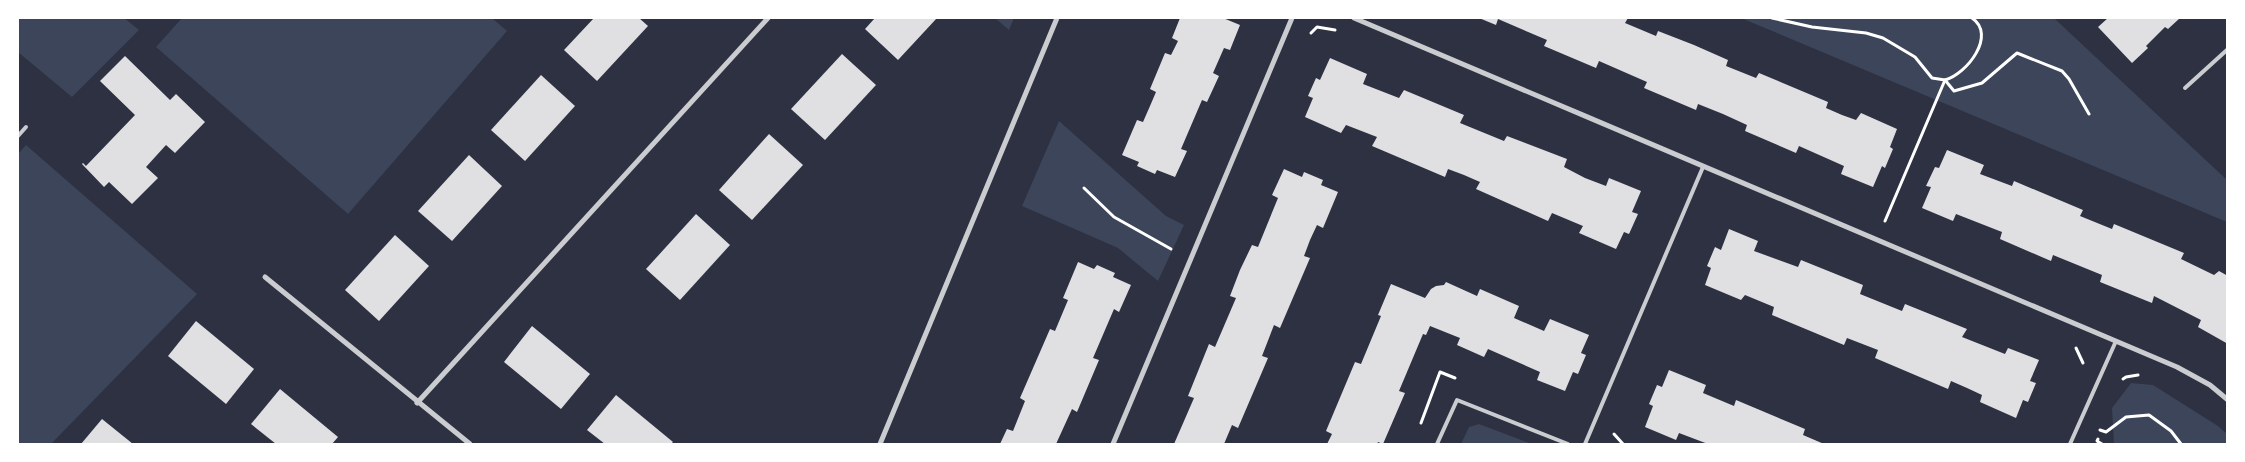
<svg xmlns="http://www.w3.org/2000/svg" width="2245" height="462" font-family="Arial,sans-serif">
  <rect width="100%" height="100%" fill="#2d3142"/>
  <g fill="#3c4559">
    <path d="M18 18H124L139 30 72 97 18 52Z"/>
    <path d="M182 18H492L507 31 348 214 156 47Z"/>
    <path d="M995 18H1014L1009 30Z"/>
    <path d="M1741 18H2054L2227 180V222Z"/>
    <path d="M1059 121 1166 216 1184 225 1158 281 1118 248 1022 206Z"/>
    <path d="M26 145 197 294 51 444H18V154Z"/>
    <path d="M2131 383 2153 385 2218 426 2227 434V444H2114L2112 408Z"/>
    <path d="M1479 424 1532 444H1461L1469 427Z"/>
  </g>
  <g fill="#e0e0e3">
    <path d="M594 18H639L648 26 597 81 564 50Z"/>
    <path d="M875 18H937L898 60 865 29Z"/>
    <path d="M1180 18H1223L1240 25 1230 50 1224 48 1213 73 1219 76 1207 102 1202 100 1181 149 1187 151 1175 177 1157 170 1155 174 1137 166 1139 162 1122 155 1137 120 1143 122 1150 106 1156 92 1150 89 1165 53 1171 55 1178 41 1172 38Z"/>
    <path d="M1479 18H1628L1625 23 1656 36 1658 31 1694 45 1728 60 1726 66 1756 78 1759 73 1828 102 1826 108 1842 115 1856 120 1861 113 1897 129 1890 147 1893 149 1885 168 1882 166 1873 187 1841 174 1844 166 1799 146 1796 153 1745 131 1747 125 1723 114 1698 104 1696 110 1644 88 1647 82 1599 61 1596 68 1544 46 1547 40 1498 19 1496 25Z"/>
    <path d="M2108 18H2180L2168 29 2165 27 2146 46 2148 48 2132 63 2098 27Z"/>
    <path d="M842 54 876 85 825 140 791 109Z"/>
    <path d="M125 56 170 100 176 94 205 122 175 153 166 145 146 167 158 178 132 204 109 182 104 187 82 164 83 163 86 166 135 115 100 81Z"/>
    <path d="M1330 58 1367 74 1363 84 1399 98 1404 90 1464 115 1460 123 1504 141 1507 136 1567 159 1564 167 1585 178 1606 186 1609 178 1641 191 1632 212 1638 214 1629 234 1624 232 1616 249 1579 233 1583 226 1552 213 1548 221 1476 189 1480 182 1464 175 1448 169 1445 177 1372 146 1377 137 1346 125 1341 133 1305 117 1313 98 1308 96 1316 78 1320 80Z"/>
    <path d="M541 75 575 106 525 161 491 130Z"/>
    <path d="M769 134 803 165 752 220 719 190Z"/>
    <path d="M1947 150 1984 165 1980 174 2012 186 2014 181 2083 210 2080 216 2112 229 2114 224 2184 253 2181 259 2214 275 2219 271 2228 276V344L2198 327 2201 320 2154 296 2152 303 2100 282 2102 275 2053 255 2051 261 2000 239 2002 232 1956 214 1953 221 1922 208 1931 187 1926 186 1935 167 1939 168Z"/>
    <path d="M469 155 502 186 452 241 418 211Z"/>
    <path d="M1284 169 1302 177 1304 172 1323 180 1321 185 1338 192 1323 228 1317 225 1310 240 1304 256 1310 258 1280 328 1274 325 1262 356 1268 358 1238 428 1232 425 1224 444H1174L1194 398 1188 396 1209 344 1215 347 1236 298 1230 296 1240 270 1252 245 1258 247 1278 198 1272 195Z"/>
    <path d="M696 214 730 245 680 300 646 269Z"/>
    <path d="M1729 229 1758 241 1754 251 1798 267 1801 260 1863 285 1860 294 1902 311 1905 304 1967 329 1962 337 2005 354 2008 348 2039 360 2030 381 2036 383 2028 402 2023 400 2016 418 1980 402 1982 395 1967 388 1951 381 1948 389 1875 358 1878 350 1847 338 1844 345 1772 315 1774 307 1745 295 1741 300 1705 285 1711 268 1707 266 1715 247 1721 250Z"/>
    <path d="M395 235 429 266 379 321 345 290Z"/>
    <path d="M1078 262 1094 269 1097 265 1115 273 1113 277 1131 285 1119 312 1114 309 1093 358 1099 360 1077 412 1072 409 1056 444H1000L1007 429 1013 431 1025 401 1020 398 1050 329 1055 331 1068 300 1063 298Z"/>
    <path d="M1446 282 1477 296 1480 289 1519 306 1514 318 1544 331 1550 319 1589 335 1581 353 1586 355 1578 374 1573 372 1565 391 1537 380 1540 372 1488 349 1484 357 1457 345 1460 338 1430 326 1426 335 1423 334 1399 391 1405 393 1383 444 1378 442 1377 444H1327L1332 434 1326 431 1355 362 1361 364 1381 316 1378 315 1391 284 1425 298 1431 289 1436 286 1444 285Z"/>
    <path d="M196 321 254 369 226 404 168 356Z"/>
    <path d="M532 326 590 374 561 409 504 362Z"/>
    <path d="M1669 370 1706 385 1703 393 1734 406 1736 400 1805 429 1803 435 1824 444H1708L1679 433 1676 440 1645 427 1653 406 1649 404 1657 385 1662 387Z"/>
    <path d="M280 389 338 437 332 444H276L251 424Z"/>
    <path d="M616 395 673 442 671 444H605L587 430Z"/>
    <path d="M102 419 133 444H81Z"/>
  </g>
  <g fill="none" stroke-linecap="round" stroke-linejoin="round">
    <g stroke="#fff" stroke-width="3">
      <path d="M1772 18 1812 27 1866 33 1883 38 1915 57 1932 78 1945 80 1954 91 1982 83 2017 53 2062 71 2069 79 2089 114"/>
      <path d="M1311 33 1317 27 1335 30"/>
      <path d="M1084 188 1114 217 1171 249"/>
      <path d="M1885 221 1945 80C1967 74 1997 35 1972 18"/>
      <path d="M2076 348 2083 363"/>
      <path d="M2123 379 2126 377 2138 375"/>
      <path d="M1421 423 1440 372 1455 378"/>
      <path d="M2100 430 2106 432 2126 417 2149 415 2171 431 2181 444"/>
      <path d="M1614 434 1623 444"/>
      <path d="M2098 439 2097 441 2102 444"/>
    </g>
    <g stroke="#caccd0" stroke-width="4">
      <path d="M2185 88 2228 49"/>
      <path d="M18 136 26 127"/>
      <path d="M1437 444 1457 400 1568 444"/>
      <path d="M1585 444 1703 167"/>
      <path d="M2070 444 2116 341"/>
    </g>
    <g stroke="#caccd0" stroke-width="5">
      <path d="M1354 18C1628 135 1903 249 2177 367L2210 385 2228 400"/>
      <path d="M265 277 470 444"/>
      <path d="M417 403 768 18"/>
      <path d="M880 444 1057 18"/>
      <path d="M1113 444 1292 18"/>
    </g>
  </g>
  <rect width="2245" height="462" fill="none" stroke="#ffffff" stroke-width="38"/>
</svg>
